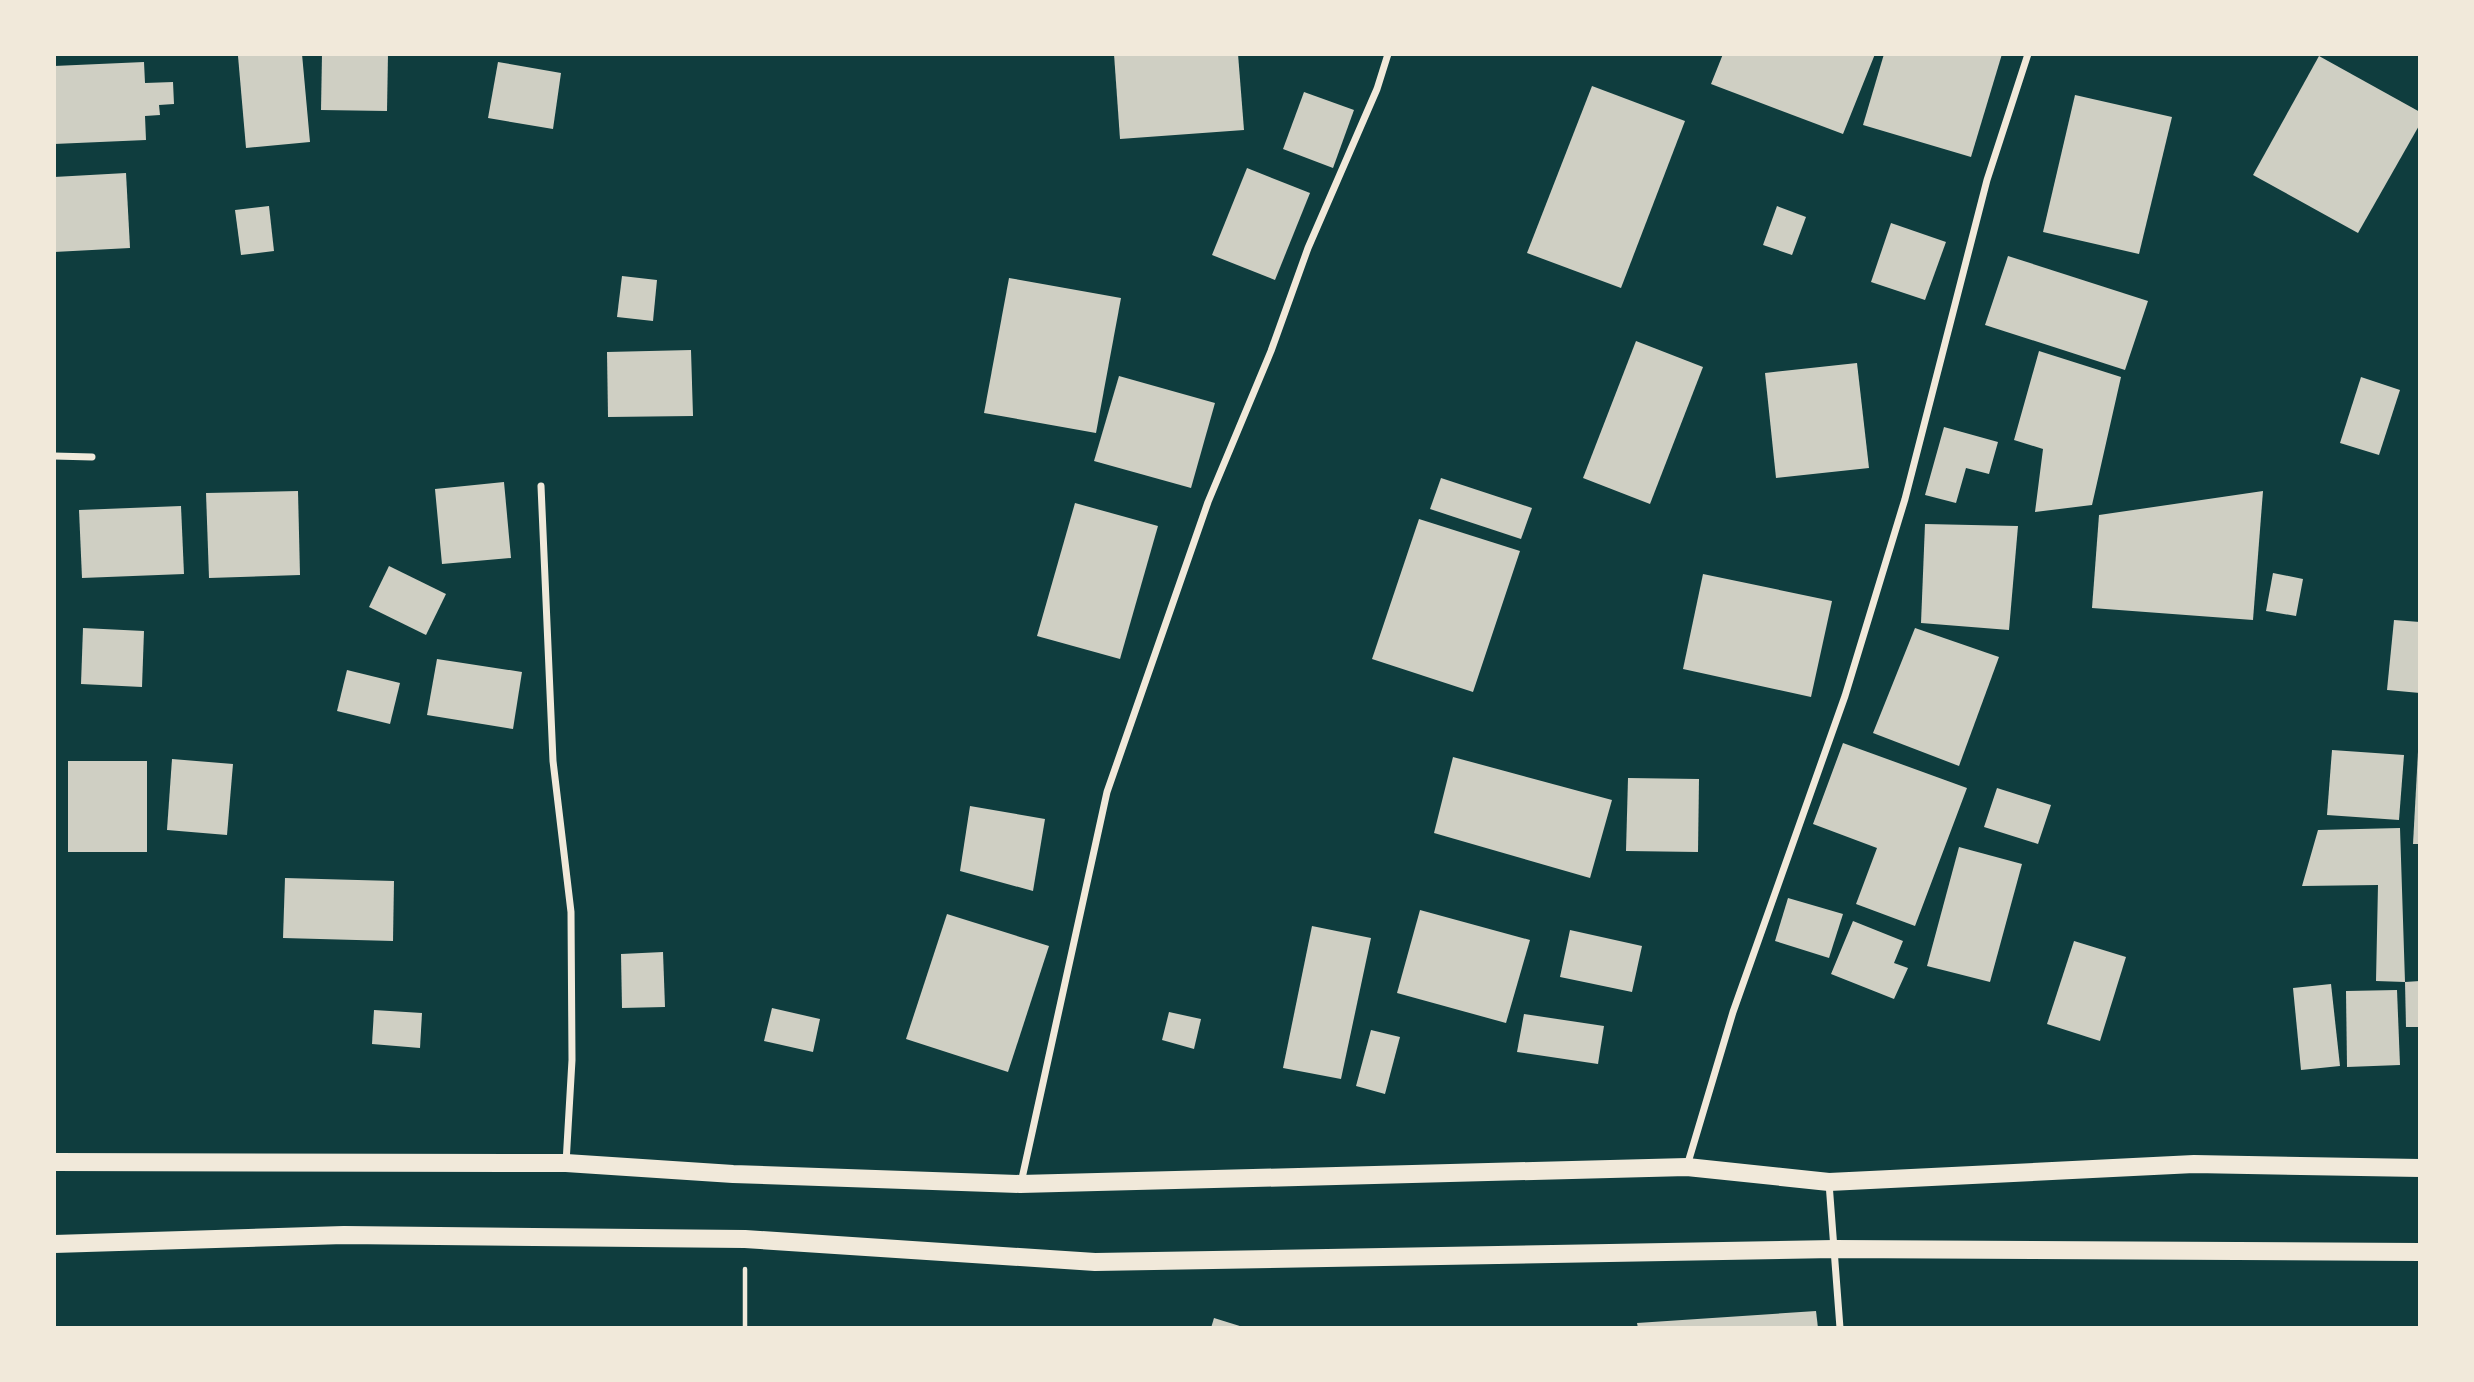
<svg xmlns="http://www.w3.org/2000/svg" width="2474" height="1382" font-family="Montserrat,sans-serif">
  <rect width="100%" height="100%" fill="#0f3d3e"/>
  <g fill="#cfcfc3">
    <path d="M260 54H302L310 142 246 148 238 56Z"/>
    <path d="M322 54H388L387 111 321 110Z"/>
    <path d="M1114 54H1238L1244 130 1120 139Z"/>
    <path d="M1723 54H1875L1843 134 1711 84Z"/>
    <path d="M1884 54H2002L1971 157 1863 125Z"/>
    <path d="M2319 56 2420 112V124L2358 233 2253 175Z"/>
    <path d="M144 62 145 83 173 82 174 104 159 105 160 115 145 116 146 140 54 144V66Z"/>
    <path d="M498 62 561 73 553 129 488 118Z"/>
    <path d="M1592 86 1685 121 1621 288 1527 253Z"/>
    <path d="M1304 92 1354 110 1333 168 1283 149Z"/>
    <path d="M2075 95 2172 117 2139 254 2043 232Z"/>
    <path d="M1247 168 1310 193 1275 280 1212 255Z"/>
    <path d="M126 173 130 248 54 252V177Z"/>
    <path d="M269 206 274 251 241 255 235 210Z"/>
    <path d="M1777 206 1806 217 1792 255 1763 245Z"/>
    <path d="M1891 223 1946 242 1925 300 1871 282Z"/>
    <path d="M2008 256 2148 301 2125 370 1985 325Z"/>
    <path d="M622 276 657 280 653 321 617 317Z"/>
    <path d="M1009 278 1121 298 1096 433 984 413Z"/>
    <path d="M1636 341 1703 367 1650 504 1583 478Z"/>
    <path d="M691 350 693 416 608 417 607 352Z"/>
    <path d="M2039 351 2121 377 2092 505 2035 512 2043 449 2014 440Z"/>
    <path d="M1857 363 1869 468 1776 478 1765 373Z"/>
    <path d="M1119 376 1215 403 1191 488 1094 461Z"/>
    <path d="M2361 377 2400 390 2379 455 2340 443Z"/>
    <path d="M1944 427 1998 442 1989 474 1966 468 1956 503 1925 495Z"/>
    <path d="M1441 478 1532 508 1521 539 1430 509Z"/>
    <path d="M504 482 511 558 442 564 435 489Z"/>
    <path d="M298 491 300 575 209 578 206 493Z"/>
    <path d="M2263 491 2253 620 2092 608 2099 515Z"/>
    <path d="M1075 503 1158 526 1120 659 1037 636Z"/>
    <path d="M181 506 184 574 82 578 79 510Z"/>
    <path d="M1419 519 1520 551 1473 692 1372 659Z"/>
    <path d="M1925 524 2018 526 2009 630 1921 623Z"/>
    <path d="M389 566 446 594 426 635 369 607Z"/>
    <path d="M2273 573 2303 579 2296 616 2266 611Z"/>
    <path d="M1703 574 1832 601 1811 697 1683 669Z"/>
    <path d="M2394 620 2420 622V693L2387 690Z"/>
    <path d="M83 628 144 631 142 687 81 684Z"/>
    <path d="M1915 628 1999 657 1959 766 1873 733Z"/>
    <path d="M437 659 522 672 513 729 427 715Z"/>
    <path d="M347 670 400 683 390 724 337 711Z"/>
    <path d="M1843 743 1967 788 1915 926 1856 904 1877 848 1813 824Z"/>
    <path d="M2332 750 2404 755 2399 820 2327 815Z"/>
    <path d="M2418 752H2420V844H2413Z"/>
    <path d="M1453 757 1612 800 1590 878 1434 833Z"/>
    <path d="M172 759 233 764 227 835 167 830Z"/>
    <rect x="68" y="761" width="79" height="91"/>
    <path d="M1628 778 1699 779 1698 852 1626 851Z"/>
    <path d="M1997 788 2051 805 2038 844 1984 827Z"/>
    <path d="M970 806 1045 819 1033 891 960 871Z"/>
    <path d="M2400 828 2405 982 2376 981 2378 885 2302 886 2318 830Z"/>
    <path d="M1959 847 2022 864 1990 982 1927 966Z"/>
    <path d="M285 878 394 881 393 941 283 938Z"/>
    <path d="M1788 898 1843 914 1829 958 1775 941Z"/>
    <path d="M1420 910 1530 940 1506 1023 1397 993Z"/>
    <path d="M947 914 1049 946 1008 1072 906 1039Z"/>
    <path d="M1853 921 1903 941 1894 963 1908 968 1894 999 1831 974Z"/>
    <path d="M1312 926 1371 938 1341 1079 1283 1068Z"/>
    <path d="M1570 930 1642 946 1632 992 1560 977Z"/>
    <path d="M2074 941 2126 957 2100 1041 2047 1024Z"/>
    <path d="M663 952 665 1007 622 1008 621 954Z"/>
    <path d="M2420 981V1027H2406L2405 982Z"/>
    <path d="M2331 984 2340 1066 2301 1070 2293 988Z"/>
    <path d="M2397 990 2400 1065 2347 1067 2346 991Z"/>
    <path d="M772 1008 820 1019 813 1052 764 1041Z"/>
    <path d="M374 1010 422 1013 420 1048 372 1044Z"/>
    <path d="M1169 1012 1201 1019 1194 1049 1162 1040Z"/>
    <path d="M1524 1014 1604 1026 1598 1064 1517 1052Z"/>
    <path d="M1371 1030 1400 1037 1385 1094 1356 1086Z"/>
    <path d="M1816 1311 1818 1328H1638L1637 1323Z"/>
    <path d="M1214 1318 1243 1327 1242 1328H1211Z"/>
  </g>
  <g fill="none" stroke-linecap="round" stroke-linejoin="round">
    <path stroke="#f1e9da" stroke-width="4.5" d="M745 1328V1269"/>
    <g stroke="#f1e9da" stroke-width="7">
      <path d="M54 456 92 457"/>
      <path d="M541 486 553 761 571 912 572 1060 566 1163"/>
      <path d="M1687 1166 1733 1012 1845 696 1905 499 1987 180 2028 54"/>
      <path d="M1021 1183 1107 792 1208 502 1271 351 1308 248 1377 89 1388 54"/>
      <path d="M1829 1183 1840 1328"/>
    </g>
    <g stroke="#f1e9da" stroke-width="18">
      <path d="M54 1162 566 1163 733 1174 1020 1184 1687 1167 1829 1182 2194 1164 2420 1168"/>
      <path d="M54 1244 344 1235 745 1239 1095 1262 1834 1249 2420 1252"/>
    </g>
  </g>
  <rect width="2474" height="1382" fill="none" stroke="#f1e9da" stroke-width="112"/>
</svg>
